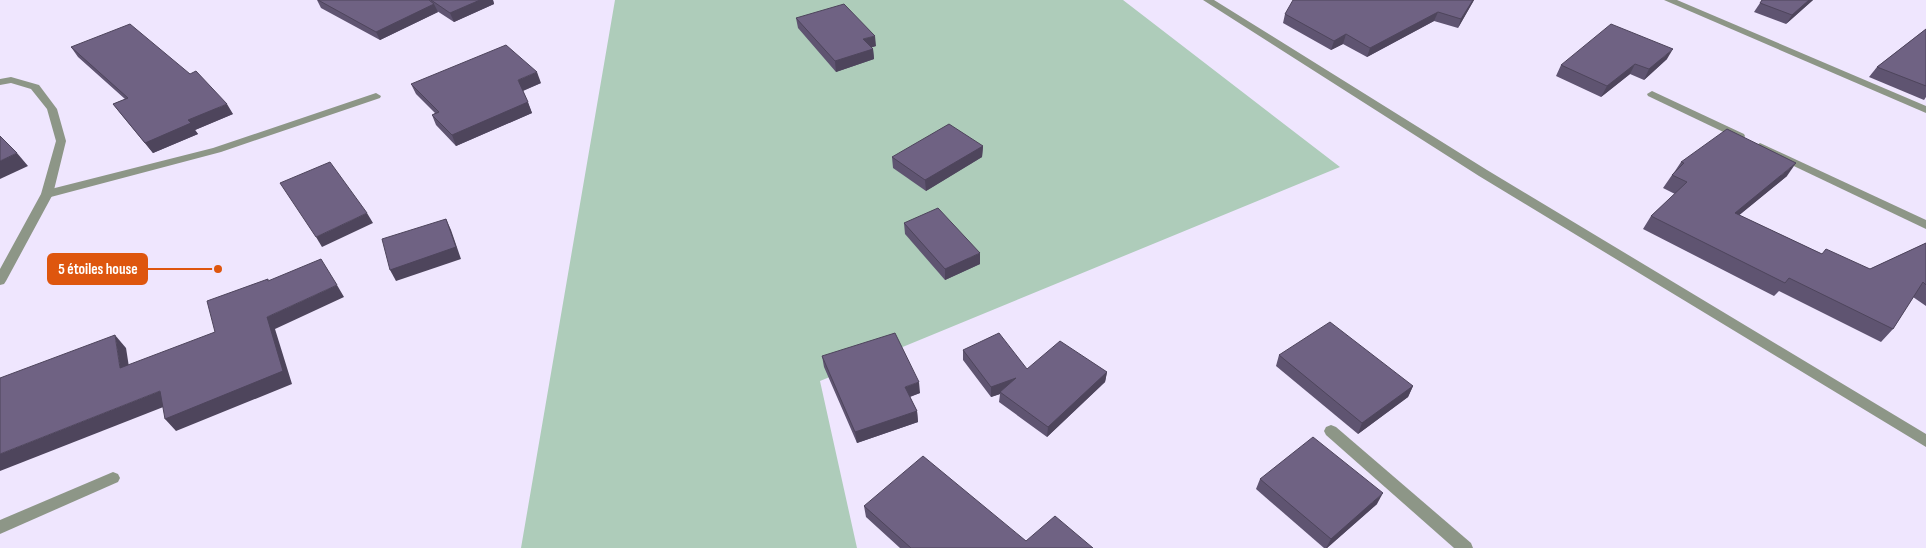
<svg xmlns="http://www.w3.org/2000/svg" width="1926" height="548" font-family="'Sofia Sans Condensed',sans-serif">
  <rect width="100%" height="100%" fill="#efe6fe"/>
  <path fill="#aeccba" d="M615 0H1123L1340 167 820 381 857 548H521Z"/>
  <g fill="none" stroke-linecap="round" stroke-linejoin="round">
    <path fill="#8d9687" fill-rule="evenodd" d="M376 93 381 96 380 98 221 152 47 198 41 194 47 190 213 148Z"/>
    <g fill="#8d9687" fill-rule="evenodd">
      <path d="M1203 0H1214L1487 170 1926 434V447L1479 176Z"/>
      <path d="M1664 0H1677L1926 106V113Z"/>
      <path d="M11 77 39 85 57 109 66 141 53 194 6 281 4 284 0 285V269L41 194 56 141 47 109 31 89 11 83 0 85V79Z"/>
      <path d="M1652 91 1744 134 1745 136 1744 138H1736L1648 96 1647 94Z"/>
      <path d="M1760 143 1926 220V229L1756 148 1755 146Z"/>
      <path d="M1331 425 1336 427 1471 543 1473 548H1454L1326 435 1324 431 1326 427Z"/>
      <path d="M113 472 118 474 120 478 118 482 0 534V520Z"/>
    </g>
  </g>
  <g fill="#5f5471">
    <path d="M317 0H493L494 4 454 22 437 11 438 12 380 40 321 8Z"/>
    <path d="M1474 0 1458 28 1434 21 1367 57 1343 44 1331 50 1283 23 1285 14Z"/>
    <path d="M1762 0H1813L1786 24 1754 12Z"/>
    <path d="M796 18 876 46 871 47 873 49 874 59 836 72 798 28Z"/>
    <path d="M1926 29V97L1924 100 1869 77 1877 67Z"/>
    <path d="M71 47 233 114 195 130 198 134 153 153 121 114 113 104 125 99 78 57Z"/>
    <path d="M1667 59 1644 80 1630 74 1601 97 1556 76 1561 65Z"/>
    <path d="M541 83 523 91 532 113 456 146 436 125 432 115 435 113 416 94 411 84Z"/>
    <path d="M983 146 982 157 926 191 893 168 892 157Z"/>
    <path d="M1681 162 1787 176 1739 215 1822 254 1870 269 1926 243V306L1913 297 1893 329 1881 342 1779 291 1774 296 1643 229 1651 216 1675 194 1663 188 1672 175 1675 171Z"/>
    <path d="M904 223 980 264 945 280 905 234Z"/>
    <path d="M963 350 1027 369 1107 372 1105 382 1047 437 999 402 1000 394 991 397 963 360Z"/>
    <path d="M1279 355 1413 386 1408 397 1358 434 1276 366Z"/>
    <path d="M822 356 920 393 910 397 917 411 918 422 857 443 824 367Z"/>
    <path d="M1260 479 1377 504 1327 548H1324L1256 489Z"/>
    <path d="M864 506 1026 541 1093 548H900L866 517Z"/>
  </g>
  <g fill="#4e455c">
    <path d="M480 0H493L494 4 454 22 450 13Z"/>
    <path d="M1473 0H1474L1458 28 1461 19Z"/>
    <path d="M1809 0H1813L1786 24 1792 15Z"/>
    <path d="M434 4 438 12 380 40 376 32Z"/>
    <path d="M1438 12 1434 21 1367 57 1370 48Z"/>
    <path d="M1346 34 1343 44 1331 50 1334 41Z"/>
    <path d="M875 36 876 46 864 50 863 39Z"/>
    <path d="M873 49 874 59 836 72 835 61Z"/>
    <path d="M1673 49 1667 59 1644 80 1649 69Z"/>
    <path d="M1635 64 1630 74 1601 97 1607 86Z"/>
    <path d="M537 72 541 83 522 91 518 80Z"/>
    <path d="M528 102 532 113 456 146 452 135Z"/>
    <path d="M227 104 233 114 195 130 198 134 153 153 145 143 188 120Z"/>
    <path d="M983 146 982 157 926 191 925 180Z"/>
    <path d="M17 153 28 166 0 179V161Z"/>
    <path d="M1796 163 1787 176 1726 226 1735 213Z"/>
    <path d="M367 213 373 223 322 247 316 237Z"/>
    <path d="M446 219 451 230 461 259 396 281 390 270Z"/>
    <path d="M980 253V264L945 280V269Z"/>
    <path d="M337 285 344 297 275 329 292 384 176 431 165 419 267 317Z"/>
    <path d="M115 335 126 348 131 380 120 368Z"/>
    <path d="M1107 372 1105 382 1047 437 1048 427Z"/>
    <path d="M1016 378 1000 392V394L991 397V387Z"/>
    <path d="M919 382 920 393 906 398 905 387Z"/>
    <path d="M1413 386 1408 397 1358 434 1362 423Z"/>
    <path d="M160 391 171 404 0 471V454Z"/>
    <path d="M917 411 918 422 857 443 855 432Z"/>
    <path d="M1383 493 1377 504 1327 548H1326L1331 539Z"/>
  </g>
  <g fill="#6f6283" stroke="#4e455c">
    <path d="M318 0H429L434 4 376 32Z"/>
    <path d="M431 0H480L450 13Z"/>
    <path d="M1293 0H1473L1461 19 1438 12 1370 48 1346 34 1334 41 1285 14Z"/>
    <path d="M1762 0H1809L1792 15 1760 3Z"/>
    <path d="M844 4 875 36 863 39 873 49 835 61 796 18Z"/>
    <path d="M130 24 190 74 196 71 227 104 188 120 191 123 145 143 113 104 128 98 71 47Z"/>
    <path d="M1611 24 1673 49 1649 69 1635 64 1607 86 1561 65Z"/>
    <path d="M1926 29V86L1877 67Z"/>
    <path d="M506 45 537 72 518 80 528 102 452 135 432 115 439 112 411 84Z"/>
    <path d="M949 124 983 146 925 180 892 157Z"/>
    <path d="M1727 129 1796 163 1735 213 1822 254 1826 249 1870 269 1926 243V285L1923 282 1893 329 1789 278 1785 283 1651 216 1687 182 1672 175 1684 163 1681 162Z"/>
    <path d="M0 136 17 153 0 161Z"/>
    <path d="M330 162 367 213 316 237 280 183Z"/>
    <path d="M938 208 980 253 945 269 904 223Z"/>
    <path d="M446 219 456 247 390 270 382 239Z"/>
    <path d="M321 259 337 285 267 317 283 371 165 419 160 391 0 454V378L115 335 120 368 215 332 207 301 268 279V281Z"/>
    <path d="M1330 322 1413 386 1362 423 1279 355Z"/>
    <path d="M895 333 919 382 905 387 917 411 855 432 822 356Z"/>
    <path d="M999 333 1027 369 1060 341 1107 372 1048 427 1000 392 1016 378 991 387 963 350Z"/>
    <path d="M1313 437 1383 493 1331 539 1260 479Z"/>
    <path d="M923 456 1026 541 1055 516 1093 548H911L864 506Z"/>
  </g>
  <path fill="none" stroke="#de560e" stroke-width="2" d="M218 269L147 269"/>
  <circle fill="#de560e" stroke="#efe6fe" stroke-width="2" cx="218" cy="269" r="5"/>
  <rect fill="#de560e" stroke="#de560e" stroke-width="2" x="48" y="254" width="99" height="30" rx="5"/>
  <g font-size="15" text-anchor="middle" font-weight="bold" fill="#fff">
    <text x="98" y="274">5 étoiles house</text>
  </g>
</svg>
